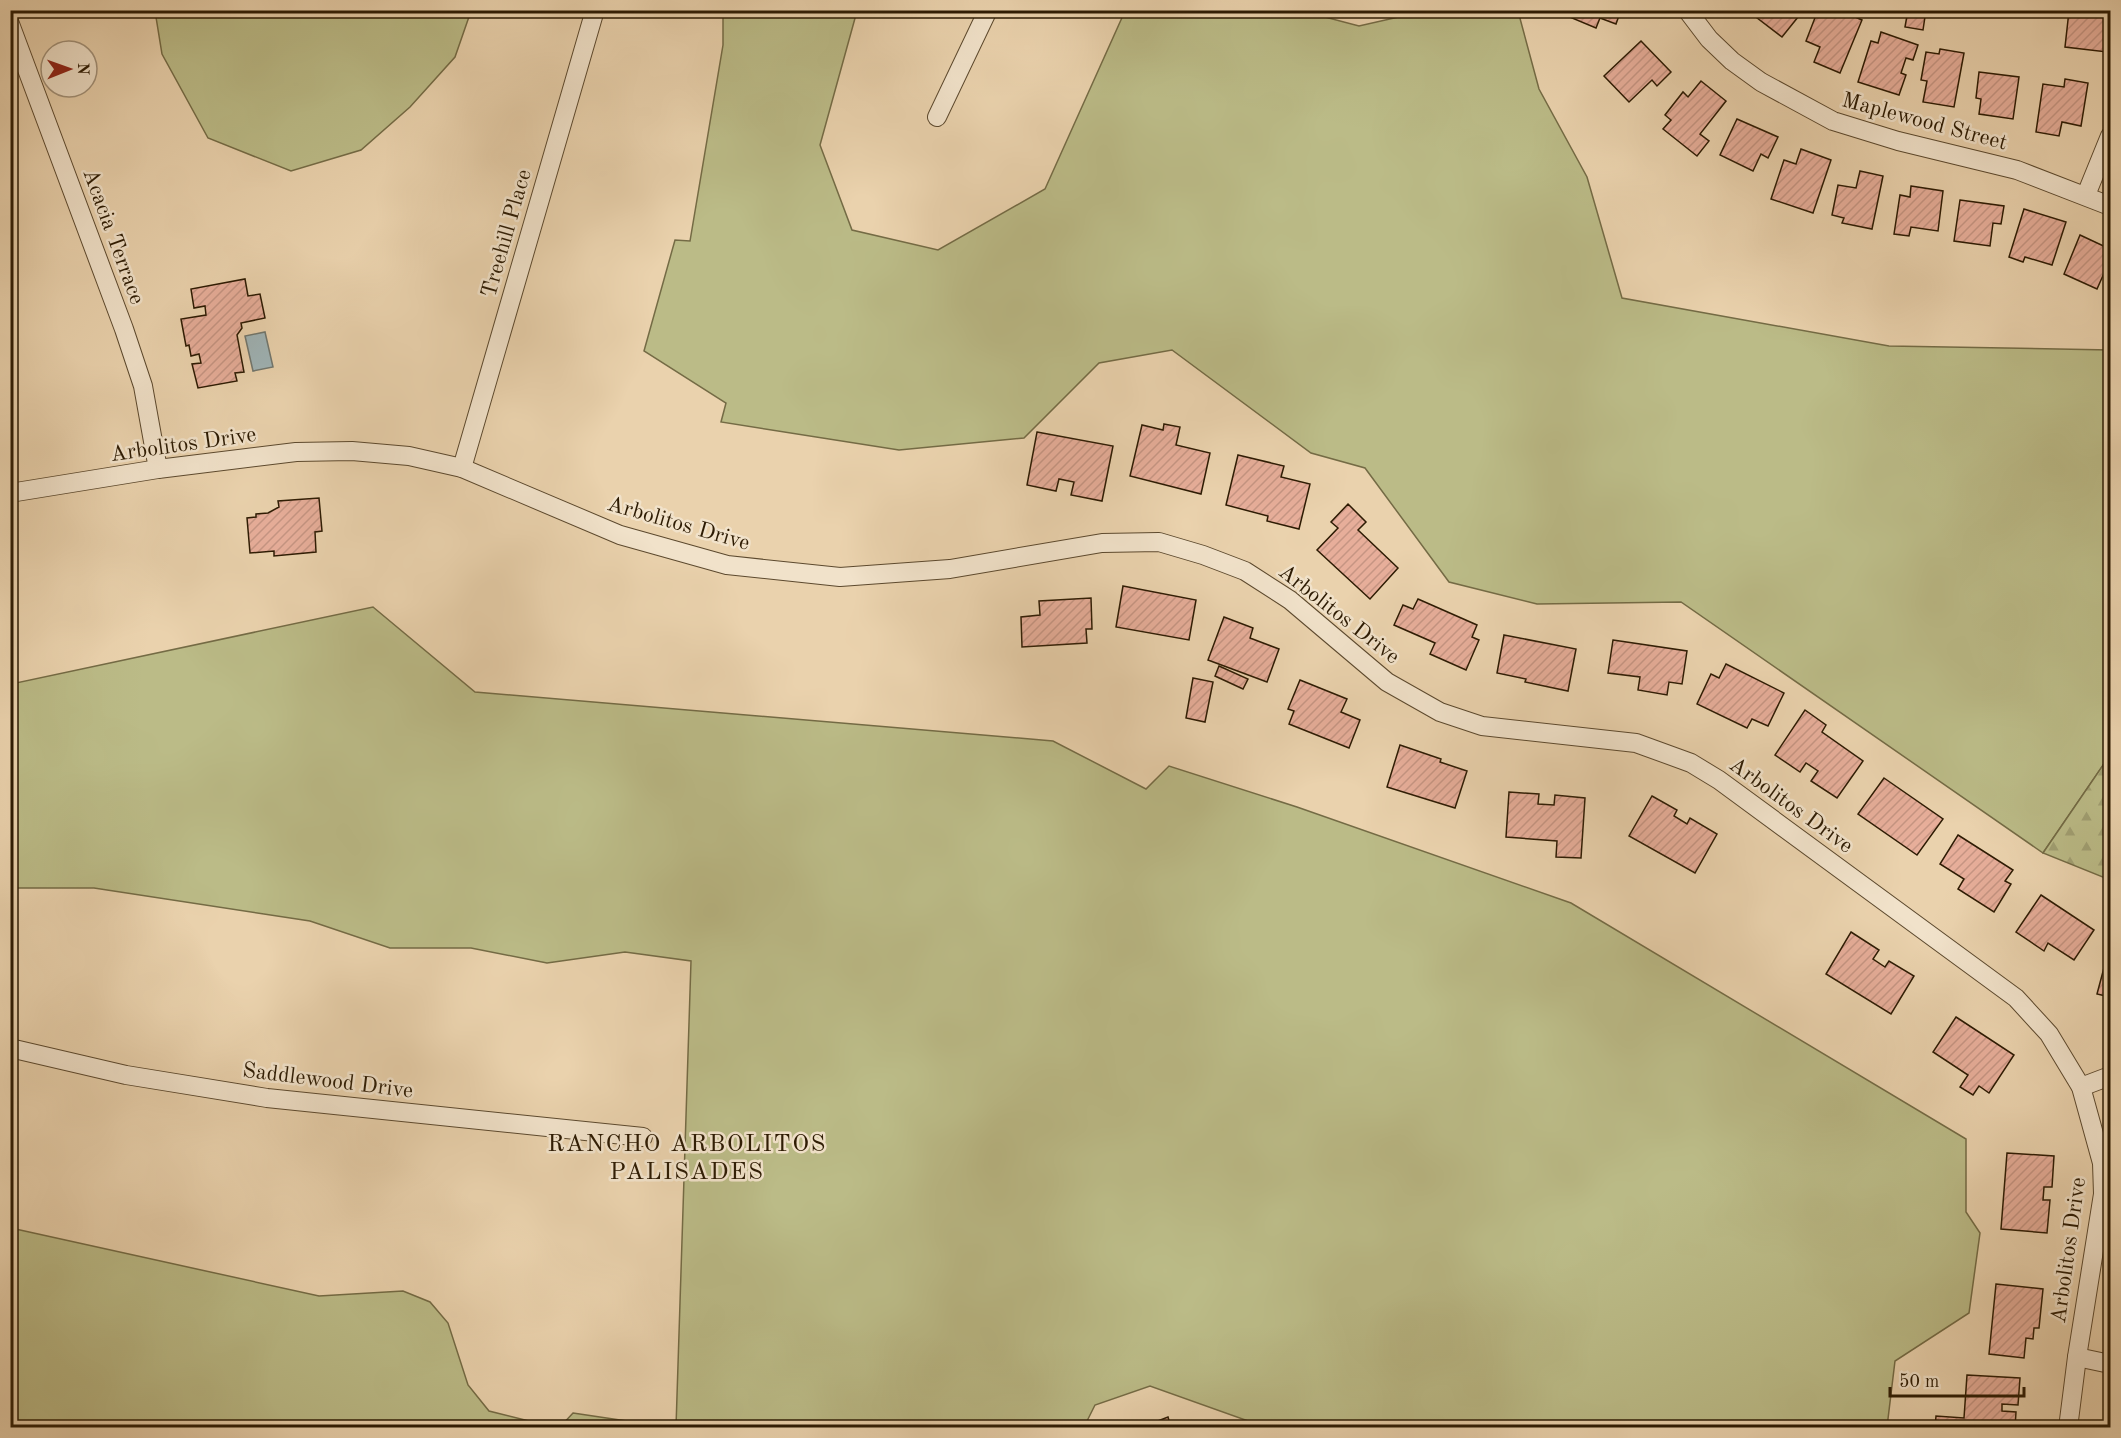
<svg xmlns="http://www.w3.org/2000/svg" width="2121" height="1438" font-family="'Old Standard TT',serif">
  <defs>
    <pattern id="forest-firs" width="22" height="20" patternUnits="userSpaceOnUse" patternTransform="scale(1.5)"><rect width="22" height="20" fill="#bbbb87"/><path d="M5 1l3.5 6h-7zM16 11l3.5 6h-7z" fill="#a1a073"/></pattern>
    <pattern id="building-hatch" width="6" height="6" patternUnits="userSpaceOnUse" patternTransform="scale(1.5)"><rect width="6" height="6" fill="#e7ae9a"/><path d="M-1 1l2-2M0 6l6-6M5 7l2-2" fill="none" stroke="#c69583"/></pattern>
  </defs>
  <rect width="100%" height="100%" fill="#ead2ad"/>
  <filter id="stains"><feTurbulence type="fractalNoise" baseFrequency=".00333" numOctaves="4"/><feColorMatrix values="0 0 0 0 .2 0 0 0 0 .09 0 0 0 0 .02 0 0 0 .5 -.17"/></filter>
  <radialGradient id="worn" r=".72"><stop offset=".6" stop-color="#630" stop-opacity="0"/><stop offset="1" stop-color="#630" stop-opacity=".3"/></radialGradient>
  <g fill="#bbbb87" stroke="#746b45" stroke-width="1.5">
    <path d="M155 11V10L471 11 455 57 410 107 361 150 291 171 208 138 162 54Z"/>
    <path d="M723 11H857L820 145 852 230 938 250 1045 189 1125 11H1302L1359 26 1425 11H1518L1539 89 1587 177 1622 298 1889 346 2110 350V755L2043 853 1681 602 1537 604 1449 582 1365 468 1311 453 1172 350 1099 363 1024 438 899 450 721 422 726 403 644 351 675 240 690 241 723 45Z"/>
    <path d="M373 607 475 692 1053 741 1146 789 1169 766 1297 807 1571 903 1966 1139V1212L1980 1233 1969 1313 1895 1361 1887 1427H1265L1150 1386 1095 1405 1084 1427H676L691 961 625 952 547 963 471 948H390L310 921 94 888H11V684Z"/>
    <path d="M11 1228 319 1296 403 1291 430 1302 448 1323 468 1385 489 1411 553 1427H11Z"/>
    <path d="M573 1413 667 1427H560Z"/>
  </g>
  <path fill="url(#forest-firs)" stroke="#746b45" stroke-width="1.5" d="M2110 755V880L2043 853Z"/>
  <path fill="#9fb4b7" stroke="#71776f" stroke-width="1.5" d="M265 332 273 367 253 371 245 336Z"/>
  <g fill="url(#building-hatch)" stroke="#2d1b03" stroke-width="1.5">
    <path d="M1562 10H1621L1616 24 1600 18 1596 28 1560 13Z"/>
    <path d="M1795 10 1793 13 1798 17 1782 37 1748 11Z"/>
    <path d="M1818 10H1839L1862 20 1840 73 1814 62 1820 47 1806 41Z"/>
    <path d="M1908 10H1926L1923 30 1905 27Z"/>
    <path d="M2092 10 2110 12 2107 52 2065 47 2069 11 2092 13Z"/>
    <path d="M1881 32 1918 45 1913 60 1906 58 1901 73 1906 75 1899 95 1858 82 1871 41 1878 43Z"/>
    <path d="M1641 41 1671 72 1657 86 1652 80 1629 102 1604 76Z"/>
    <path d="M1940 49 1964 53 1954 107 1923 102 1927 81 1921 80 1926 52 1939 54Z"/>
    <path d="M1979 72 2019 77 2013 119 1979 114 1981 99 1976 98Z"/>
    <path d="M2065 79 2088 83 2081 126 2062 122 2059 136 2036 132 2043 84 2064 87Z"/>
    <path d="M1701 81 1726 101 1700 134 1709 141 1697 156 1663 129 1671 120 1665 115 1683 92 1688 97Z"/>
    <path d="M1737 119 1778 137 1768 158 1761 154 1753 171 1720 155Z"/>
    <path d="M1801 149 1831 160 1813 213 1771 199 1784 160 1796 164Z"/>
    <path d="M1860 171 1883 176 1872 229 1842 223 1844 218 1832 215 1838 185 1856 188Z"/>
    <path d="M1911 186 1943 191 1938 231 1911 227 1909 236 1894 234 1900 195 1910 197Z"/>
    <path d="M1960 200 2004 206 2001 224 1993 223 1990 246 1954 241Z"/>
    <path d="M2024 209 2066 222 2052 265 2025 257 2023 262 2009 257Z"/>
    <path d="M2080 235 2110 249V274L2105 271 2097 289 2064 274Z"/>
    <path d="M245 279 248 296 260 294 265 318 241 323 242 328 237 335 244 372 235 373 237 381 198 388 192 364 201 363 199 354 191 356 189 345 186 346 181 319 206 315 205 306 194 308 191 289Z"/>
    <path d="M1164 424 1180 427 1176 445 1210 453 1201 494 1130 476 1142 425 1163 430Z"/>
    <path d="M1037 432 1113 446 1102 501 1071 495 1074 482 1059 479 1056 491 1027 485Z"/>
    <path d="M1238 455 1284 466 1281 477 1310 484 1299 529 1267 521 1268 516 1226 505Z"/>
    <path d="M319 498 322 531 315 532 316 552 274 556V551L250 553 247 518 256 517V514L268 513 279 507 278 501Z"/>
    <path d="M1348 504 1366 522 1358 530 1398 568 1370 599 1317 550 1338 528 1331 522Z"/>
    <path d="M1123 586 1196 600 1189 640 1116 627Z"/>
    <path d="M1091 598 1092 629H1086L1087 643 1022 647 1021 617 1040 615 1039 601Z"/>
    <path d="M1418 599 1477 625 1472 637 1479 640 1466 670 1430 654 1435 643 1394 625 1403 605 1413 609Z"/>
    <path d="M1224 617 1253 628 1250 638 1279 649 1267 682 1208 660Z"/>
    <path d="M1504 635 1576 649 1568 691 1525 682 1526 679 1497 673Z"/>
    <path d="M1613 640 1687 651 1682 684 1669 682 1667 695 1638 690 1640 677 1608 673Z"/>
    <path d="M1726 664 1784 693 1768 726 1752 719 1747 728 1697 704 1711 674 1719 678Z"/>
    <path d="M1219 666 1248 679 1243 689 1215 676Z"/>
    <path d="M1193 678 1213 682 1205 722 1186 718Z"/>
    <path d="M1300 680 1347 699 1341 712 1360 720 1349 748 1289 724 1294 711 1288 709Z"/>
    <path d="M1805 710 1826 725 1822 732 1863 761 1837 798 1811 781 1818 771 1806 763 1800 772 1775 755Z"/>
    <path d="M1400 745 1441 759 1440 762 1467 771 1455 808 1387 787Z"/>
    <path d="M1884 778 1943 819 1917 855 1858 814Z"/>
    <path d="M1509 792 1539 794 1538 804 1554 805 1555 795 1585 798 1581 858 1556 857 1557 841 1506 837Z"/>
    <path d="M1652 796 1677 810 1674 816 1687 824 1690 818 1717 834 1695 873 1629 836Z"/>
    <path d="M1958 835 2013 870 2005 881 2011 884 1994 912 1958 889 1964 879 1940 864Z"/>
    <path d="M2041 895 2094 930 2074 960 2048 943 2044 951 2016 932Z"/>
    <path d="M1851 932 1879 950 1873 959 1885 967 1889 961 1914 976 1891 1014 1826 974Z"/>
    <path d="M2109 949H2110V997L2097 994Z"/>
    <path d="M1956 1017 2014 1055 1989 1093 1979 1086 1973 1095 1960 1087 1968 1075 1933 1052Z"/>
    <path d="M2007 1153 2054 1156 2052 1187H2044L2043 1200H2050L2047 1233 2001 1229Z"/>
    <path d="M1996 1284 2043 1289 2039 1328H2034L2033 1339 2026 1338 2024 1358 1989 1354Z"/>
    <path d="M1967 1375 2020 1378 2018 1405 2002 1404V1411L2016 1412 2015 1428H1935L1936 1416 1964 1418Z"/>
    <path d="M1168 1417 1171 1428H1151L1150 1424Z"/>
  </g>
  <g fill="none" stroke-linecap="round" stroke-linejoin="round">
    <g stroke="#5c492e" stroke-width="20">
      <g id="minor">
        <path d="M1687 10 1709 39 1732 61 1761 82 1833 121 1898 141 2017 170 2110 206"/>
        <path d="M10 24 124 329 143 386 158 469"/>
        <path d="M937 117 988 10"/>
        <path d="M2086 195 2110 136"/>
        <path d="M462 468 595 10"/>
        <path d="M10 493 158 469 296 452 352 451 409 456 462 468 620 535 727 565 840 577 950 569 1102 543 1159 542 1203 555 1245 571 1290 600 1387 682 1440 712 1482 726 1636 743 1691 763 1719 780 2016 998 2049 1034 2081 1087 2102 1163 2103 1194 2077 1357 2068 1428"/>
        <path d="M10 1048 126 1075 267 1098 643 1137"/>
        <path d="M2081 1087 2110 1076"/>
        <path d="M2077 1357 2110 1364"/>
      </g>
    </g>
    <use href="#minor" stroke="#f1e2ca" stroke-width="18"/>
  </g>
  <g text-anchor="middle" stroke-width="5" stroke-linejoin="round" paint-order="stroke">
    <g font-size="22" fill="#2d1b03" stroke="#f1e2ca">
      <text transform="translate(1925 120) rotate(15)" y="8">Maplewood Street</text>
      <text transform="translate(505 233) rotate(-74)" y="8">Treehill Place</text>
      <text transform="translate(115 236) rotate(70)" y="8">Acacia Terrace</text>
      <text transform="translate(183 443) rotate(-8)" y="8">Arbolitos Drive</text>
      <text transform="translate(679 522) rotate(16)" y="8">Arbolitos Drive</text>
      <text transform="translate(1340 613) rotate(38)" y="8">Arbolitos Drive</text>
      <text transform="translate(1792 804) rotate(36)" y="8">Arbolitos Drive</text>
      <text transform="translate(328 1079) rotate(7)" y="8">Saddlewood Drive</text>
      <text transform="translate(2067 1250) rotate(-82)" y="8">Arbolitos Drive</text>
    </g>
    <g font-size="24" letter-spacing="1.5" fill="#2d1b03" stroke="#f1e2ca">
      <text x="687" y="1151">RANCHO ARBOLITOS<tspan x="687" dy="28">PALISADES</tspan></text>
    </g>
  </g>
  <rect width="2121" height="1438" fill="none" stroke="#ead2ad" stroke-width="36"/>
  <rect x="12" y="12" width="2097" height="1414" fill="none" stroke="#2d1b03" stroke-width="3"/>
  <rect x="18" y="18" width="2085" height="1402" fill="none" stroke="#2d1b03" stroke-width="1.5"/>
  <g transform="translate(69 69) rotate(89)"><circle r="28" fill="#f1e2ca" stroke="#a3927a" stroke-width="1.5"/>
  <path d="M0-4.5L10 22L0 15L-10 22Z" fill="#8f2418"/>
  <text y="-9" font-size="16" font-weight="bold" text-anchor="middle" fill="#2d1b03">N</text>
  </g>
  <path d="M1890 1387v9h134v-9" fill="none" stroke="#2d1b03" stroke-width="3"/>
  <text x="1899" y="1387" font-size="18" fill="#2d1b03" stroke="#f1e2ca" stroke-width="4.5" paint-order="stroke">50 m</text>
  <rect width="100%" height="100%" filter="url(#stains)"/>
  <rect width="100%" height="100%" fill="url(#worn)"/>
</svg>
